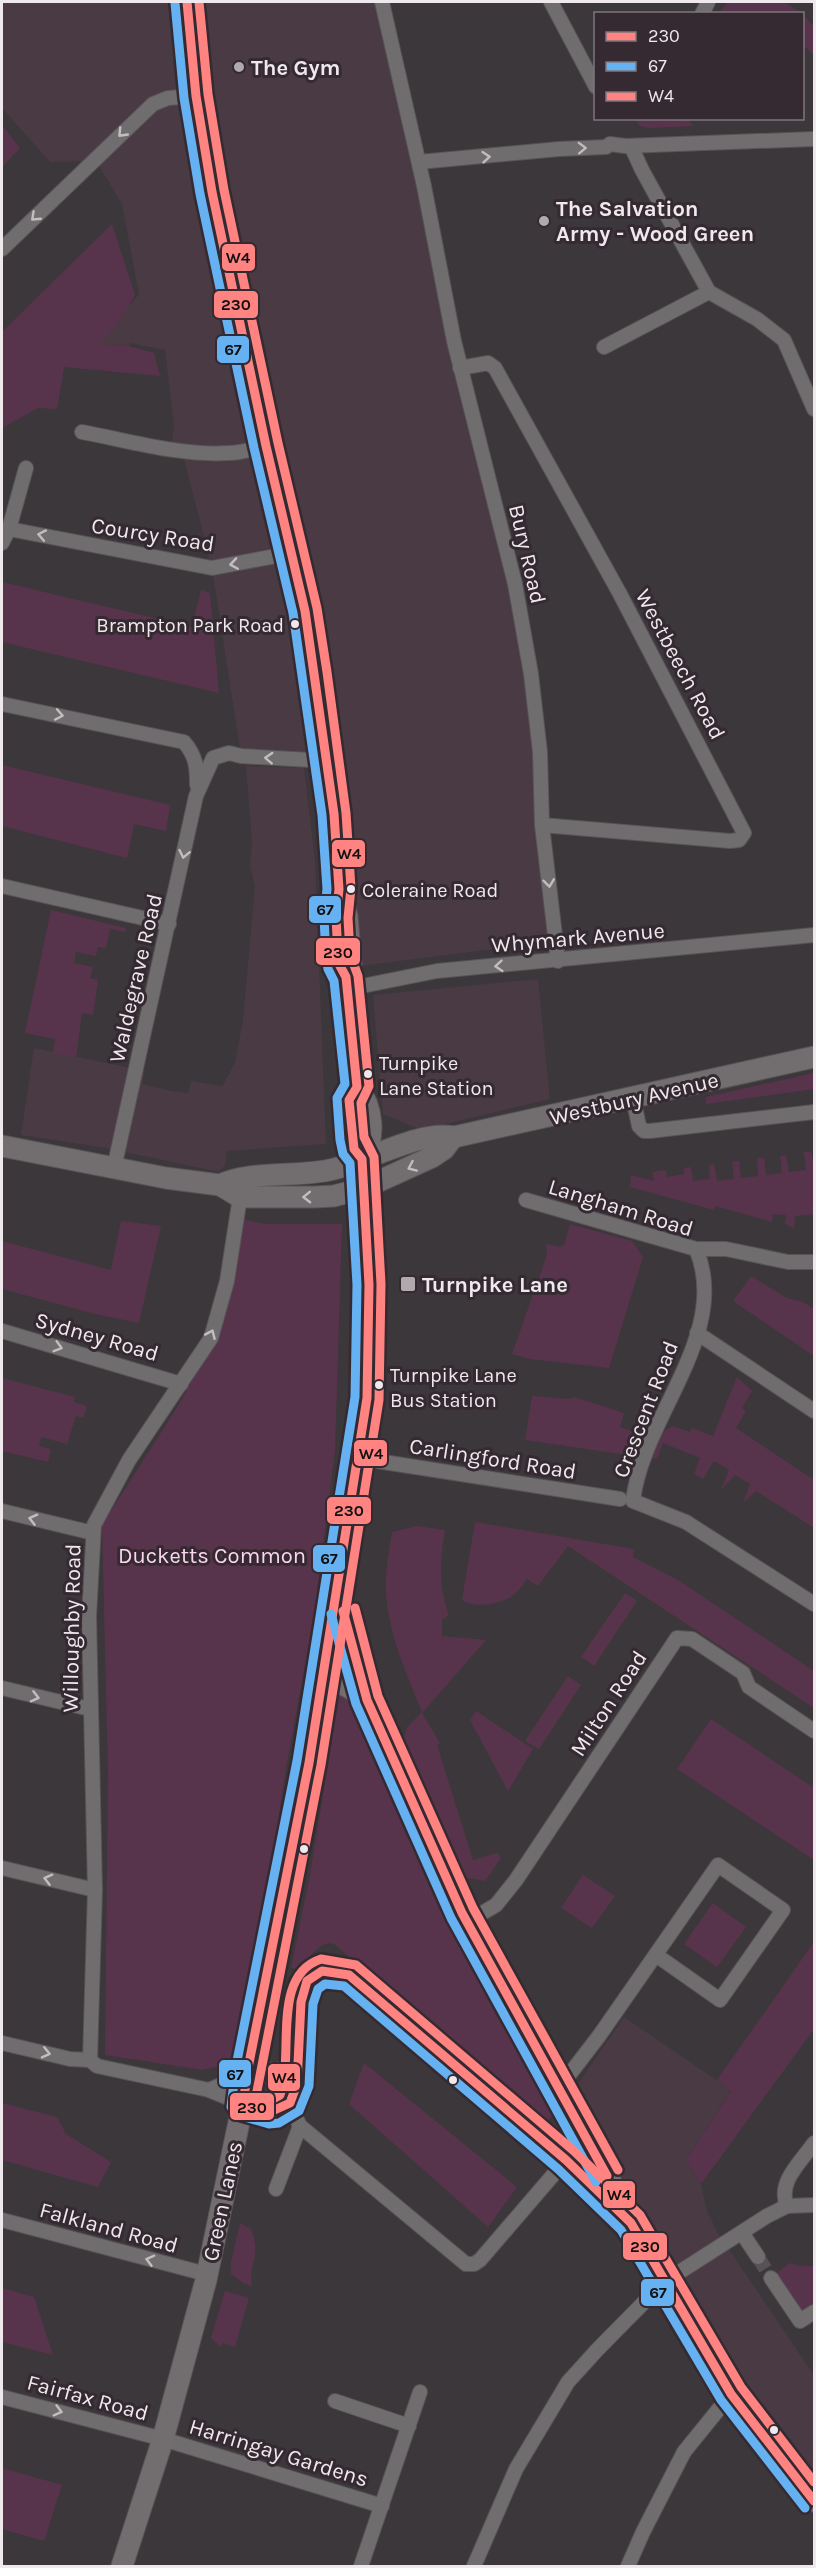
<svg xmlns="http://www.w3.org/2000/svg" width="816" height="2568" font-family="Karla,sans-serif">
  <rect width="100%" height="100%" fill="#3c373a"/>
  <g fill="#493a44">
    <path d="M2 2H382L515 584 558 961 547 942 361 966 336 760 241 756 212 568 182 451 171 449 174 426 165 350 130 343 129 346 98 345 139 294 122 204 96 161 50 162 2 108Z"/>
    <path d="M246 766 304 768 315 860 326 1144 227 1151 225 1165 219 1172 106 1148 21 1135 34 1048 145 1071 142 1084 172 1091 188 1093 191 1081 222 1086 235 1063 243 1020 255 886 250 865 252 843Z"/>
    <path d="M538 979 550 1099 421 1130 383 1114 373 995Z"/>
    <path d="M624 2017 731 2090 686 2160 701 2184 707 2211 718 2233 814 2375V2480L746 2387 687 2293 573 2091Z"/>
  </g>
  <g fill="#58344c">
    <path d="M728 2H784L802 13H719Z"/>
    <path d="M803 14 814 27V55L803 45Z"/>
    <path d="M635 119H688L693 126 650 128 640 126Z"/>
    <path d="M2 125 20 148 2 167Z"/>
    <path d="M112 224 135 295 125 313 99 345 129 346 154 353 160 376 64 367 57 409 38 408 2 428V332Z"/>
    <path d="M2 582 192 627 201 590 210 593 219 693 2 642Z"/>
    <path d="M2 765 170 805 166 831 134 824 127 858 2 826Z"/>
    <path d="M51 910 126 928 125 932 110 929 106 948 98 947 96 956 76 952 74 963 93 967 90 978 98 980 93 1015 82 1013 76 1058 53 1053 55 1039 25 1033Z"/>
    <path d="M814 1073V1089L706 1104V1097Z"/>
    <path d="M804 1152H811L814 1169V1214L795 1216 794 1228 785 1224 786 1215 773 1214 772 1222 769 1221 715 1206 714 1210 630 1187 631 1175 654 1181 652 1172 666 1170 667 1177 684 1174V1168L691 1167 693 1181 710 1179 709 1165 714 1164 717 1181 734 1179 732 1162 739 1161 741 1178 758 1176 757 1158H764L766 1175 782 1173 780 1156 786 1155 789 1172 806 1170Z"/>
    <path d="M240 1219 265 1224H342L335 1450 314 1616 286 1768 267 1898 239 2047 227 2064 203 2070 105 2055 108 1773 102 1525 176 1409 219 1333 236 1276Z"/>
    <path d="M121 1221 161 1226 139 1323 95 1314 2 1289V1241L111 1270Z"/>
    <path d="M570 1224 632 1241 643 1257 609 1368 530 1359 512 1354 547 1255 546 1244 560 1247 564 1245Z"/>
    <path d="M751 1276 787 1298 803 1302 814 1309V1356L733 1301Z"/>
    <path d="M737 1377 752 1391 742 1408 746 1411 736 1428 814 1480V1528L756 1491 743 1503 750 1484 735 1475 721 1490 729 1470 714 1461 703 1479 694 1474 700 1458 663 1443 657 1459 652 1458 664 1431 673 1426 689 1432 692 1428 713 1436Z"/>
    <path d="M2 1378 75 1397 74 1402 87 1406 83 1418 76 1416 67 1444 41 1437 39 1446 51 1449 48 1462 2 1451Z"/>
    <path d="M532 1396 567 1399 574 1397 624 1413 620 1427 634 1432 627 1455 525 1440Z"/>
    <path d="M475 1522 634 1549 633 1557 678 1580 814 1671V1708L568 1546 538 1586 527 1579C523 1584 519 1591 514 1595 502 1604 474 1609 462 1600Z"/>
    <path d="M417 1526 445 1530C440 1559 438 1586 449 1615L442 1620V1636L486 1640 422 1713 440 1743 437 1745 473 1860 497 1853 501 1858 485 1881 463 1877 401 1748 407 1727 422 1712C407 1674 388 1634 386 1592 385 1573 389 1552 392 1532Z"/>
    <path d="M625 1593 637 1601 594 1666 581 1657Z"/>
    <path d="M568 1676 581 1685 539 1749 525 1741Z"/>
    <path d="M340 1691 355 1698 453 1931 558 2108 545 2124 334 1944C320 1939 309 1959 300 1969L291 1968 310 1875Z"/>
    <path d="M476 1711 533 1749 508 1791 470 1720Z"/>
    <path d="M711 1719 814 1788V1860L677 1769Z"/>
    <path d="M583 1875 615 1896 592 1928 561 1908Z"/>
    <path d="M713 1903 746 1927 717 1967 684 1944Z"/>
    <path d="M814 1942V2029L701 2184 686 2160 731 2091 717 2080Z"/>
    <path d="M364 2063 517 2187 488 2227 349 2104Z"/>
    <path d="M2 2103 57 2117 66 2134 111 2162 98 2187 2 2160Z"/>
    <path d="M240 2223 251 2229C262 2258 248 2262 252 2286L243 2283 231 2274V2262Z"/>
    <path d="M789 2263 800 2266H814V2307L802 2315 775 2275Z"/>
    <path d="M2 2288 34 2297 53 2355 2 2342Z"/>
    <path d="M225 2291 249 2298 235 2347 223 2343 221 2347 211 2338Z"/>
    <path d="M2 2468 62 2485 44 2541 2 2529Z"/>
  </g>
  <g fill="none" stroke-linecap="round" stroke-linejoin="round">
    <path stroke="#575255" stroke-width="14" stroke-dasharray="14 7" stroke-linecap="butt" d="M758 2257 771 2278"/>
    <g stroke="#585456" stroke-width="16">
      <g id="street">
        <path d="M382 2 424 186 454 341 515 584 531 674 540 752 542 825 558 961"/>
        <path d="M551 2 596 87"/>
        <path d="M702 14 708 2"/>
        <path d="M631 146 642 170 709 292"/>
        <path d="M419 162 559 149 606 147 610 144 625 146 814 139"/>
        <path d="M2 249 153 104 168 98 196 96"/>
        <path d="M709 292 757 319 784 340 814 409"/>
        <path d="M604 347 709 292"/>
        <path d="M460 368 488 363 495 368 620 594 744 833 739 840 730 841 542 825"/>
        <path d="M82 432C130 441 180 456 229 453 241 453 254 449 266 446"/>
        <path d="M9 529 212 568 292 553"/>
        <path d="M2 543 9 529 26 468"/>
        <path d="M2 704 184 742C196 756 197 767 197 785"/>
        <path d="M2 886 169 924"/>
        <path d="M347 989 437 971 814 935"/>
        <path d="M633 1098 639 1126 644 1131H650L814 1112"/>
        <path d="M114 1168 196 796 213 758 229 753 241 756 327 761"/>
        <path d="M526 1200 696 1249C732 1333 642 1418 633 1501L686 1522 814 1604"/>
        <path d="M696 1249H726L788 1262H814"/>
        <path d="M2 1331 181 1384"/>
        <path d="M697 1333 814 1411"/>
        <path d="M358 1458 620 1499"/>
        <path d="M2 1511 93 1533"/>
        <path d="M2 1688 90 1709"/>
        <path d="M2 1868 95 1890"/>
        <path d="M467 1922 496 1905 516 1880 677 1638 692 1639 743 1673 749 1687 814 1731"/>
        <path d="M2 2043 70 2059 90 2060"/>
        <path d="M90 2060 95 1890 89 1616 94 1525 129 1460 211 1338 227 1281 240 1197"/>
        <path d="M90 2060 97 2066 209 2090 243 2104"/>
        <path d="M559 2088 599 2036 718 1865 783 1910 720 2000 656 1955"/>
        <path d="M209 2090 221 2085 231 2086 240 2079 247 2070"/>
        <path d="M290 2105 300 2126 466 2264H474L480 2260 566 2160"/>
        <path d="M276 2189 300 2126"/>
        <path d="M787 2206C777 2182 801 2162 814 2143"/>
        <path d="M2 2220 206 2274"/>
        <path d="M742 2233 758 2257"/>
        <path d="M771 2278 800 2321 814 2312"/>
        <path d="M2 2397 163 2439 382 2506"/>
        <path d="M335 2401 409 2426"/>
        <path d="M361 2566 420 2392"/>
        <path d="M474 2566 516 2469 568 2382 597 2350 664 2282 767 2216 787 2206 814 2205"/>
        <path d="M628 2566 643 2532 684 2452 731 2394"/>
      </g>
    </g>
    <g stroke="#585456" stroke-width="23">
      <g id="primary">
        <path d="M187 2 196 96 212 192 266 446 305 611 315 674 331 787 339 889 347 916 351 964 346 977 357 1087C373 1107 376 1137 362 1159"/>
        <path d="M2 1146 166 1178 220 1185 240 1197H315L334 1196 364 1188 432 1157 444 1149 453 1137"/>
        <path d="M220 1185C250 1170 300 1178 334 1169 368 1161 420 1130 454 1137L814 1057"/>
        <path d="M341 1599 354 1660 367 1700 462 1913 590 2143 664 2282 731 2394 814 2501"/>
        <path d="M324 1675 350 1688 367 1700"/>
        <path d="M248 2068C271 2074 279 2079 298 2061"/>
        <path d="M243 2104 273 2112 290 2105 298 2089 302 1991C312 1970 328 1967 349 1975 440 2052 533 2128 619 2211"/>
        <path d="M122 2566 163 2439 206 2280 239 2122 324 1675 358 1458 369 1376V1285L364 1188 362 1159 354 1149 352 1139 349 1100 357 1087"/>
      </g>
    </g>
    <use href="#street" stroke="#706d6f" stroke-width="14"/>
    <use href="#primary" stroke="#726e70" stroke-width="21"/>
    <g stroke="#352a31" stroke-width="14">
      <g id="bus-1">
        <path d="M187 2 196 96 212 192 266 446 305 611 334 814 339 889 336 918 338 955 340 966 346 977 357 1087 349 1100 354 1149 362 1159 369 1285 367 1398 309 1763 248 2068 243 2104 270 2112 290 2103 297 2084 301 2002 307 1981 322 1971 349 1975 566 2160 631 2223 731 2394 814 2501"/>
        <path d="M343 1611 367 1700 462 1913 607 2176"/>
      </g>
    </g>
    <g stroke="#352a31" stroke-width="14">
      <g id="bus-2">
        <path d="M175 3 184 98 200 194 254 448 293 613 322 815 327 889 324 918 326 956 328 969 334 981 345 1084 337 1098 340 1140 343 1154 350 1163 357 1285 355 1397 297 1761 236 2066 231 2107 238 2115 269 2124 279 2123 299 2111 309 2086 313 2004 318 1989 325 1984 344 1986 558 2169 621 2230 721 2400 805 2508"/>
        <path d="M331 1614 356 1704 451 1918 596 2182"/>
      </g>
    </g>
    <g stroke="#352a31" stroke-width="14">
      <g id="bus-3">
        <path d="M199 2 208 94 224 190 278 443 317 608 327 672 346 813 351 888 348 918 350 954 358 976 369 1086 361 1103 364 1137 374 1157 381 1284 379 1400 321 1765 256 2096 271 2100 280 2095C295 2055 270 1976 321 1959L356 1965 574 2151 640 2215 741 2387 814 2482"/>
        <path d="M355 1608 378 1696 473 1908 618 2170"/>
      </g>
    </g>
    <use href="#bus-1" stroke="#ff8380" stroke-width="9"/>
    <use href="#bus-2" stroke="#66b1f2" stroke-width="9"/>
    <use href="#bus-3" stroke="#ff8380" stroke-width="9"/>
  </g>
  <defs><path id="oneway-chevron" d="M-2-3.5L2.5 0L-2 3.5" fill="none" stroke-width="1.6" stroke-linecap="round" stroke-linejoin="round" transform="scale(1.5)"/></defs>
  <g stroke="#c3bdc0">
    <use href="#oneway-chevron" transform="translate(122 133) rotate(134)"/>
    <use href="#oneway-chevron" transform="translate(582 148) rotate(-2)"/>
    <use href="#oneway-chevron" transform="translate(486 157) rotate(-5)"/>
    <use href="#oneway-chevron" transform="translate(35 217) rotate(137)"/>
    <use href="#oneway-chevron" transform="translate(42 535) rotate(-169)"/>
    <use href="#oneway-chevron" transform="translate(234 564) rotate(171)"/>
    <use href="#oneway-chevron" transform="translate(59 715) rotate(11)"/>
    <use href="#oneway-chevron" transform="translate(269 758) rotate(-177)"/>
    <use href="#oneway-chevron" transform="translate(184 854) rotate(102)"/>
    <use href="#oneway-chevron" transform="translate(549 883) rotate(83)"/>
    <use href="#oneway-chevron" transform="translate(499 966) rotate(175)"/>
    <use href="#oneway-chevron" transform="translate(211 1334) rotate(-66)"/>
    <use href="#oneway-chevron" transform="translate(58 1347) rotate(16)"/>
    <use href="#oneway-chevron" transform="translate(33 1519) rotate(-166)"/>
    <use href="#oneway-chevron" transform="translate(35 1697) rotate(14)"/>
    <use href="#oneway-chevron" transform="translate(48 1879) rotate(-166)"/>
    <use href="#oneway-chevron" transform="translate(46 2053) rotate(13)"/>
    <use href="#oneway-chevron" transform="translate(150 2260) rotate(-165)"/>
    <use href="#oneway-chevron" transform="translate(58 2411) rotate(15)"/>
  </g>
  <g stroke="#c3bdc1">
    <use href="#oneway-chevron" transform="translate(412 1167) rotate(156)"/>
    <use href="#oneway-chevron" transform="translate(307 1197) rotate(179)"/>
  </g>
  <g fill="#b0aaae" stroke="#352a31" stroke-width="2">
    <circle cx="239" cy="67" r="6"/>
    <circle cx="544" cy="221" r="6"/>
    <rect x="400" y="1276" width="16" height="16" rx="3"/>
  </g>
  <g fill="#efe8ec" stroke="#352a31" stroke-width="2">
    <circle cx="295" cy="624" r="5"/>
    <circle cx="351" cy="889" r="5"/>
    <circle cx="368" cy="1074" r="5"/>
    <circle cx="379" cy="1385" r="5"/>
    <circle cx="304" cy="1849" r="5"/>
    <circle cx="453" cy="2080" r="5"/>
    <circle cx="774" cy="2430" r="5"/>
  </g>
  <g text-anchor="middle" stroke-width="6" stroke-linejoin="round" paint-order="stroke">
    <g font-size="20" fill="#efe8ec" stroke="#352a31" text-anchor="start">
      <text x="284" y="632" text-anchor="end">Brampton Park Road</text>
      <text x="362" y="897">Coleraine Road</text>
      <text x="379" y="1070">Turnpike<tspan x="379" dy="25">Lane Station</tspan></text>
      <text x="390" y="1382">Turnpike Lane<tspan x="390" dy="25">Bus Station</tspan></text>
    </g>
    <g font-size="22" font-weight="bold" fill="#efe8ec" stroke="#352a31" text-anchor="start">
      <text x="251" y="75">The Gym</text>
      <text x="556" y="216">The Salvation<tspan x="556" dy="25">Army - Wood Green</tspan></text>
      <text x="422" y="1292">Turnpike Lane</text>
    </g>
    <g font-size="22" fill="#efe8ec" stroke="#352a31">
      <text transform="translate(153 534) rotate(9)" y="8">Courcy Road</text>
      <text transform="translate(528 554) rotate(77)" y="8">Bury Road</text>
      <text transform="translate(681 664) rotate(62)" y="8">Westbeech Road</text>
      <text transform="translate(578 937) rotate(-5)" y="8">Whymark Avenue</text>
      <text transform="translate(135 978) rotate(-77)" y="8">Waldegrave Road</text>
      <text transform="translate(634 1098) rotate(-13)" y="8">Westbury Avenue</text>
      <text transform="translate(621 1207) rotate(17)" y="8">Langham Road</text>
      <text transform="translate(97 1336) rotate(16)" y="8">Sydney Road</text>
      <text transform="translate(645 1409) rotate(-69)" y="8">Crescent Road</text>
      <text transform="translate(493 1458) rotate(9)" y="8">Carlingford Road</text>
      <text transform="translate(71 1628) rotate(-89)" y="8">Willoughby Road</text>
      <text transform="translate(608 1703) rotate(-57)" y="8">Milton Road</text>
      <text transform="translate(222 2201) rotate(-78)" y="8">Green Lanes</text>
      <text transform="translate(109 2227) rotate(15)" y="8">Falkland Road</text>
      <text transform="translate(88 2397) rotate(15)" y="8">Fairfax Road</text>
      <text transform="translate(279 2452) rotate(17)" y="8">Harringay Gardens</text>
    </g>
    <g font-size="22" fill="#fcd6ee" stroke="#352a31">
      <text x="212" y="1563">Ducketts Common</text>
    </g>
  </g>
  <g stroke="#352a31" stroke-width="2">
    <rect x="221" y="243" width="35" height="29" rx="6" fill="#ff8380"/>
    <rect x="213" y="290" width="46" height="29" rx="6" fill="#ff8380"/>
    <rect x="216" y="335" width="34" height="29" rx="6" fill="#66b1f2"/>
    <rect x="331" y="839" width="35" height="29" rx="6" fill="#ff8380"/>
    <rect x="308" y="895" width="34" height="29" rx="6" fill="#66b1f2"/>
    <rect x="315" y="937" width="46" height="29" rx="6" fill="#ff8380"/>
    <rect x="353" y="1439" width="35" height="28" rx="6" fill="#ff8380"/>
    <rect x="326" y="1496" width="46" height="29" rx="6" fill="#ff8380"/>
    <rect x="312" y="1544" width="34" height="29" rx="6" fill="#66b1f2"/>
    <rect x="218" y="2059" width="34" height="29" rx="6" fill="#66b1f2"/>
    <rect x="267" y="2063" width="34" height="29" rx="6" fill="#ff8380"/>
    <rect x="229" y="2092" width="46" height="29" rx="6" fill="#ff8380"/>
    <rect x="602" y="2180" width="34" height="29" rx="6" fill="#ff8380"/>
    <rect x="622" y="2232" width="46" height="29" rx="6" fill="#ff8380"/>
    <rect x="640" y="2278" width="35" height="29" rx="6" fill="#66b1f2"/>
  </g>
  <g font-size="16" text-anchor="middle" font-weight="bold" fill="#111">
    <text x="238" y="263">W4</text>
    <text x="236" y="310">230</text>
    <text x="233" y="355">67</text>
    <text x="349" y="859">W4</text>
    <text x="325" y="915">67</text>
    <text x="338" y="958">230</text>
    <text x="371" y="1459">W4</text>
    <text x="349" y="1516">230</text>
    <text x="329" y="1564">67</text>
    <text x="235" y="2080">67</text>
    <text x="284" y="2083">W4</text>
    <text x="252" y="2113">230</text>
    <text x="619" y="2200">W4</text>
    <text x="645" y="2252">230</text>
    <text x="658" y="2298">67</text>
  </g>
  <rect width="816" height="2568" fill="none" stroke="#efe8ec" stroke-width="6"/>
  <rect x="594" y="12" width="210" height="108" fill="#352a31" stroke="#7f767c" stroke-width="1.5"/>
  <rect x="606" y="32" width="30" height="9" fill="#ff8380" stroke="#7f767c" stroke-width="1.5"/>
  <text x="648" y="42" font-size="18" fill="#efe8ec">230</text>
  <rect x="606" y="62" width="30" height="9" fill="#66b1f2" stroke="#7f767c" stroke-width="1.5"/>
  <text x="648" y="72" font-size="18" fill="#efe8ec">67</text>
  <rect x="606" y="92" width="30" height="9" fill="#ff8380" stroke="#7f767c" stroke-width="1.5"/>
  <text x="648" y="102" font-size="18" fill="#efe8ec">W4</text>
</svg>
